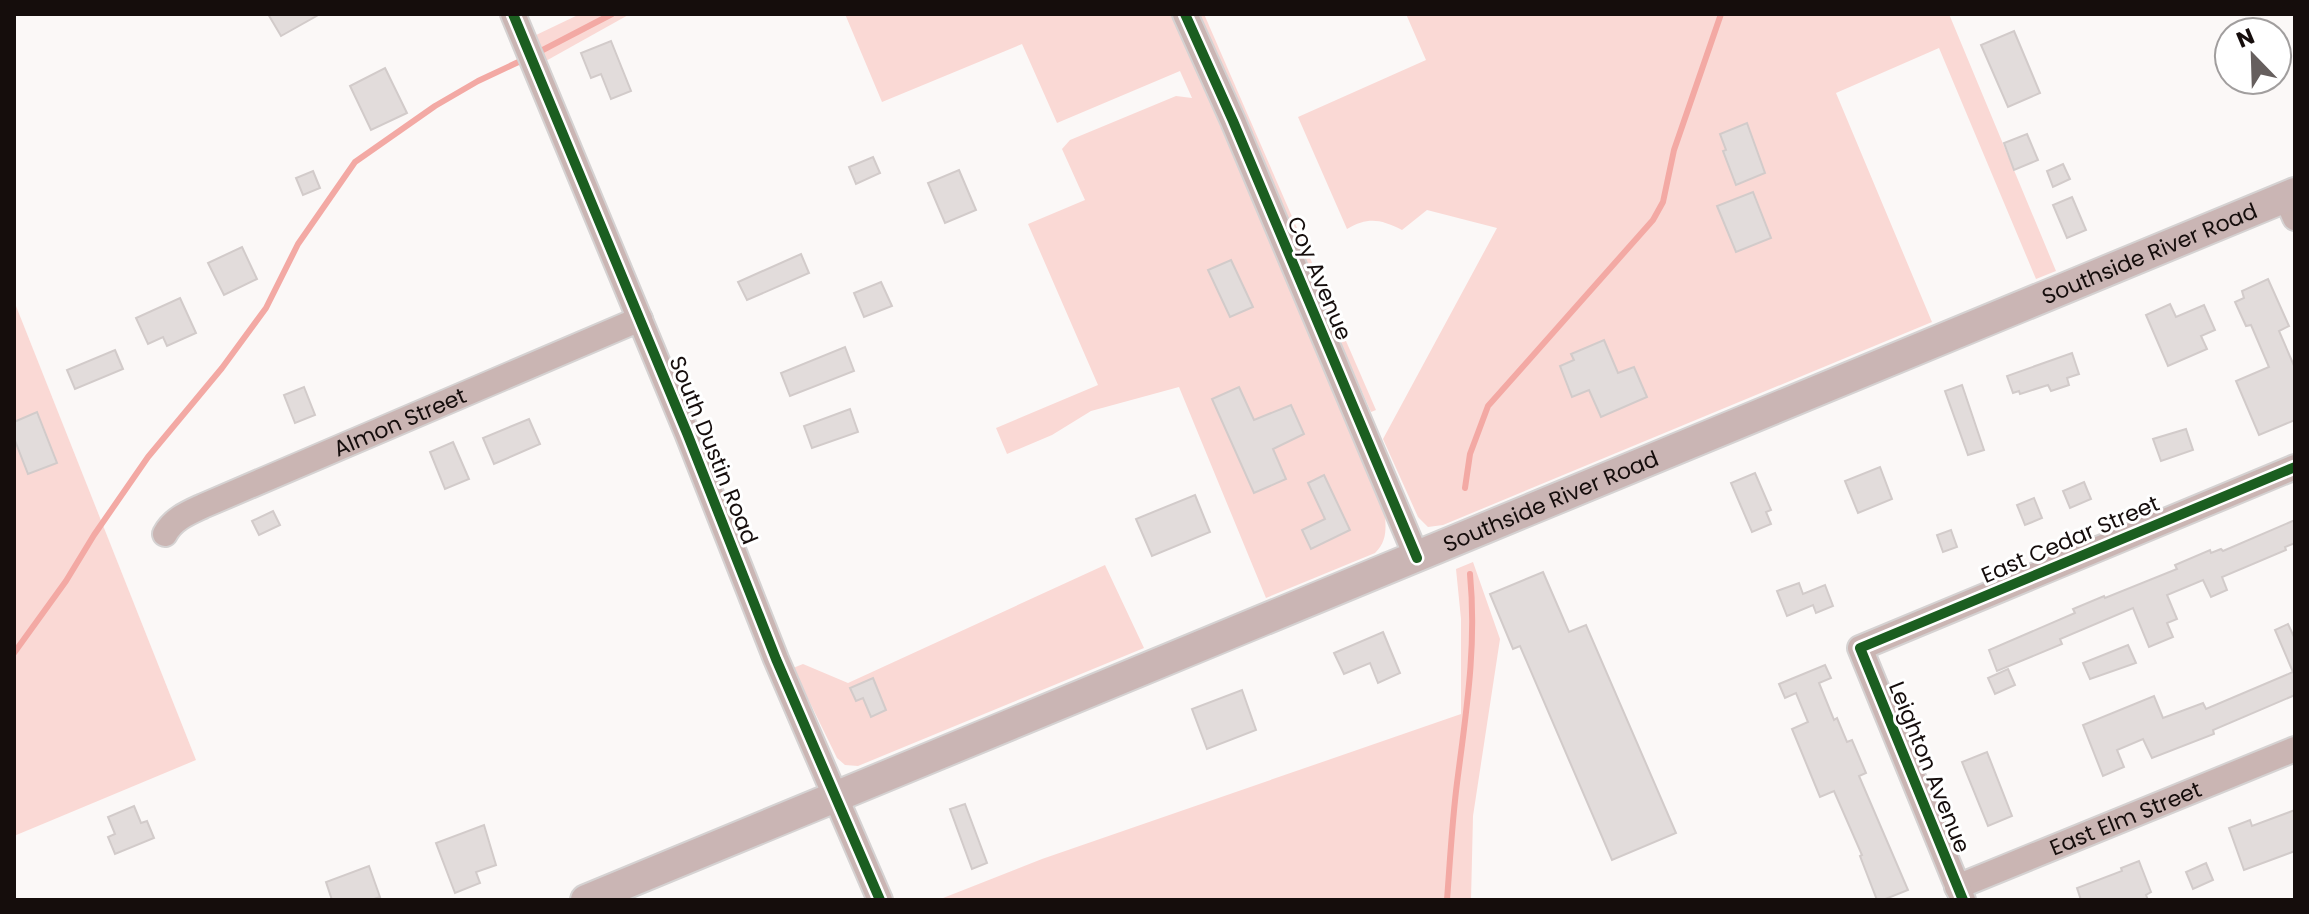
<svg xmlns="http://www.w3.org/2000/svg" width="2309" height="914" font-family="Poppins,sans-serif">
  <rect width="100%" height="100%" fill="#fbf8f7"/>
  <g fill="#fad9d5">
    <path d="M580 14H630L544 62 534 36Z"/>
    <path d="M845 14H1172L1385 508C1385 526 1389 539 1375 553L1266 598 1179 387 1091 411 1052 435 1007 454 996 428 1098 385 1028 224 1085 200 1062 149 1070 140 1176 96 1192 98 1180 71 1057 123 1022 44 882 102Z"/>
    <path d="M1194 14H1204L1376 410 1371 412Z"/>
    <path d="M1406 14H1949L2056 271 2036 279 1939 48 1836 93 1932 322 1443 525 1428 527 1418 517 1383 439 1497 228 1427 210 1402 230C1380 219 1368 217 1347 229L1298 117 1426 60Z"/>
    <path d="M14 301 196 760 14 836Z"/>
    <path d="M1473 562 1500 639 1473 816 1471 900H938L1042 859 1461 714V619L1456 569Z"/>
    <path d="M1105 565 1144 648 858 766 845 765 837 758 793 668 803 664 848 683Z"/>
  </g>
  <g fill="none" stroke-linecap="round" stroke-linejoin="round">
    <g stroke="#f3a9a4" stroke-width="6">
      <path d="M537 53 612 14"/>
      <path d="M1465 488 1470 454 1488 406 1653 220 1663 202 1674 150 1721 14"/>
      <path d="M14 653 66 581 94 535 148 457 222 368 266 308 298 244 355 162 435 106 478 81 527 58"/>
      <path d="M1447 900C1450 861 1452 822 1457 783 1466 713 1477 646 1470 574"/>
    </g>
  </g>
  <g fill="#e2dcdb" stroke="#d2cbca" stroke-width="2">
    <path d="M268 14H320L281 36Z"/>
    <path d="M2014 31 2040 93 2008 107 1981 45Z"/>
    <path d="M611 41 631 91 611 99 601 74 591 78 581 53Z"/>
    <path d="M385 68 407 113 371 130 350 86Z"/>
    <path d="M1747 123 1765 173 1736 185 1723 151 1726 150 1720 134Z"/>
    <path d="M2027 134 2038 160 2014 170 2004 143Z"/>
    <path d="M873 157 880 173 856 184 849 167Z"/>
    <path d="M2063 164 2070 179 2053 187 2047 171Z"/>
    <path d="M959 170 976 210 945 223 928 183Z"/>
    <path d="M313 171 320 188 303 195 296 178Z"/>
    <path d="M1753 192 1771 238 1736 252 1717 206Z"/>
    <path d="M2072 197 2086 230 2067 238 2053 205Z"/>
    <path d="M242 247 257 279 224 295 208 263Z"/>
    <path d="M801 254 809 273 747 300 738 282Z"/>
    <path d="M1231 260 1253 307 1230 317 1208 270Z"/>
    <path d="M2268 279 2289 326 2279 331 2295 368V420L2259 435 2236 381 2269 367 2251 325 2246 326 2235 302 2244 298 2242 291Z"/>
    <path d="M881 282 892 306 864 317 854 293Z"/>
    <path d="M180 298 196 333 167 346 163 337 148 344 136 318Z"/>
    <path d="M2170 304 2176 317 2204 305 2215 330 2201 336 2207 349 2168 366 2146 315Z"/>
    <path d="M1604 340 1618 373 1634 367 1647 397 1601 417 1589 390 1572 397 1560 366 1574 360 1571 354Z"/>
    <path d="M845 347 854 371 790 396 781 373Z"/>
    <path d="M115 350 123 369 75 389 67 370Z"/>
    <path d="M2072 353 2079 374 2067 378 2069 385 2051 391 2048 385 2020 394 2019 391 2013 393 2007 376Z"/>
    <path d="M1962 385 1984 450 1968 455 1945 391Z"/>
    <path d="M304 387 315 415 295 423 284 395Z"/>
    <path d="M1239 387 1254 420 1291 405 1304 434 1273 449 1286 479 1254 493 1212 399Z"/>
    <path d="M850 409 858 432 812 448 804 426Z"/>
    <path d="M37 412 57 463 28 474 14 438V422Z"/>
    <path d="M529 419 540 444 494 464 483 438Z"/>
    <path d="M2186 429 2193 450 2161 461 2153 439Z"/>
    <path d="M453 442 469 479 445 489 430 452Z"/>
    <path d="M1880 467 1892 499 1858 513 1845 481Z"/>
    <path d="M1755 473 1771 510 1766 512 1771 524 1752 532 1731 483Z"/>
    <path d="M1324 475 1350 530 1311 549 1302 530 1325 519 1308 483Z"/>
    <path d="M2084 482 2091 499 2070 508 2063 491Z"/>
    <path d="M1195 495 1210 532 1152 556 1136 519Z"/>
    <path d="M2034 498 2042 518 2025 525 2017 505Z"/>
    <path d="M273 511 280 525 259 535 252 521Z"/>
    <path d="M2295 520V543L2285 547 2286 550 2222 577 2227 590 2211 597 2203 580 2167 595 2177 619 2167 623 2173 637 2149 647 2133 608 2060 639 2062 644 1997 671 1989 650 2075 613 2073 609 2104 596 2105 598 2177 569 2175 565 2210 550 2211 553 2221 549 2223 551Z"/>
    <path d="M1951 530 1957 547 1943 552 1937 535Z"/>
    <path d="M1543 572 1569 632 1586 625 1676 833 1612 860 1520 646 1513 649 1490 594Z"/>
    <path d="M1799 583 1803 594 1825 585 1833 606 1816 613 1813 605 1787 616 1777 591Z"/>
    <path d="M2288 624 2295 639V695L2213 730 2214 734 2152 758 2143 739 2117 750 2124 767 2103 776 2083 725 2154 696 2163 718 2203 703 2206 709 2293 672 2275 630Z"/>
    <path d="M1383 632 1400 673 1378 683 1370 663 1344 674 1334 653Z"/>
    <path d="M2128 645 2136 663 2090 679 2083 663Z"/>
    <path d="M1825 665 1831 678 1819 683 1834 720 1837 718 1847 742 1852 740 1866 773 1859 776 1908 890 1883 900H1877L1860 856 1862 855 1834 791 1820 797 1811 775 1792 729 1808 722 1796 693 1785 698 1779 684Z"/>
    <path d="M2008 669 2015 685 1995 694 1988 678Z"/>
    <path d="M873 678 886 710 871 717 863 698 856 701 850 688Z"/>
    <path d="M1242 690 1256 730 1207 749 1192 709Z"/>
    <path d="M1987 752 2012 816 1988 826 1962 762Z"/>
    <path d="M965 804 987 863 972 869 950 809Z"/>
    <path d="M134 806 141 823 147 821 154 838 115 854 108 837 115 834 108 817Z"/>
    <path d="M2295 810V851L2244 870 2229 828 2250 820 2252 826Z"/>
    <path d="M484 825 496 865 476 872 480 883 455 893 436 843Z"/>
    <path d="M2139 861 2151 892 2146 895 2148 900H2081L2077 888 2122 871 2121 868Z"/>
    <path d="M2206 863 2213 880 2193 889 2186 872Z"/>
    <path d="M369 866 380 897 371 900H332L326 882Z"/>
  </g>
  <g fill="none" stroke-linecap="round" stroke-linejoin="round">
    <g stroke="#d5d2d2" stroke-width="28">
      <g id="minor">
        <path d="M513 14 687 433 776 659 880 900"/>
        <path d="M1185 14 1233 121 1417 558"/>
        <path d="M2286 197 2295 218"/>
        <path id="s1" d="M165 534C173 519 188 513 203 506L640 319"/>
        <path id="s2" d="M1957 887 2295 749"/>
        <path d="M1963 900 1860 648 2295 467"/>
      </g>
    </g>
    <g stroke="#d5d2d2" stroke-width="34">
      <g id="major">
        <path id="s3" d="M586 900 2295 193"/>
      </g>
    </g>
    <use href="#minor" stroke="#cab5b3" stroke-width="24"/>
    <use href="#major" stroke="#cab5b4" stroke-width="30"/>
    <g stroke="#fff" stroke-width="15">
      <g id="cycleway">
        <path d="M513 14 687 433 776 659 880 900"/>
        <path d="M1185 14 1233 121 1417 558"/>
        <path d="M1963 900 1860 648 2295 467"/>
      </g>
    </g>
    <use href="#cycleway" stroke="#1b5e20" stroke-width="10"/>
  </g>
  <g text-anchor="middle" stroke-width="6" stroke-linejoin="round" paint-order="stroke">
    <g font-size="22" fill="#150d0c" stroke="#fff">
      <text dy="8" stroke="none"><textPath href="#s3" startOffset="1692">Southside River Road</textPath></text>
      <text transform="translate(1320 278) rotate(67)" y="8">Coy Avenue</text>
      <text dy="8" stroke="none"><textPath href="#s1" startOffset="262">Almon Street</textPath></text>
      <text transform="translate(714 450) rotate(68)" y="8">South Dustin Road</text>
      <text dy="8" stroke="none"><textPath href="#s3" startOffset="1044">Southside River Road</textPath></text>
      <text transform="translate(2070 539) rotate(-23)" y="8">East Cedar Street</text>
      <text transform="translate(1930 767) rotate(68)" y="8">Leighton Avenue</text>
      <text dy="8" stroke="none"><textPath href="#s2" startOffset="182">East Elm Street</textPath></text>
    </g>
  </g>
  <rect width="2309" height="914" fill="none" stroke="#150d0c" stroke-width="32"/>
  <g transform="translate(2253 56) rotate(337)"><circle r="38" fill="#ffffff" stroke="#a19e9e" stroke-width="2"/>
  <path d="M0-6L14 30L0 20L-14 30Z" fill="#665f5e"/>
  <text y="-12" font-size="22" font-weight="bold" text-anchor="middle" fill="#150d0c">N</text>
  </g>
</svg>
